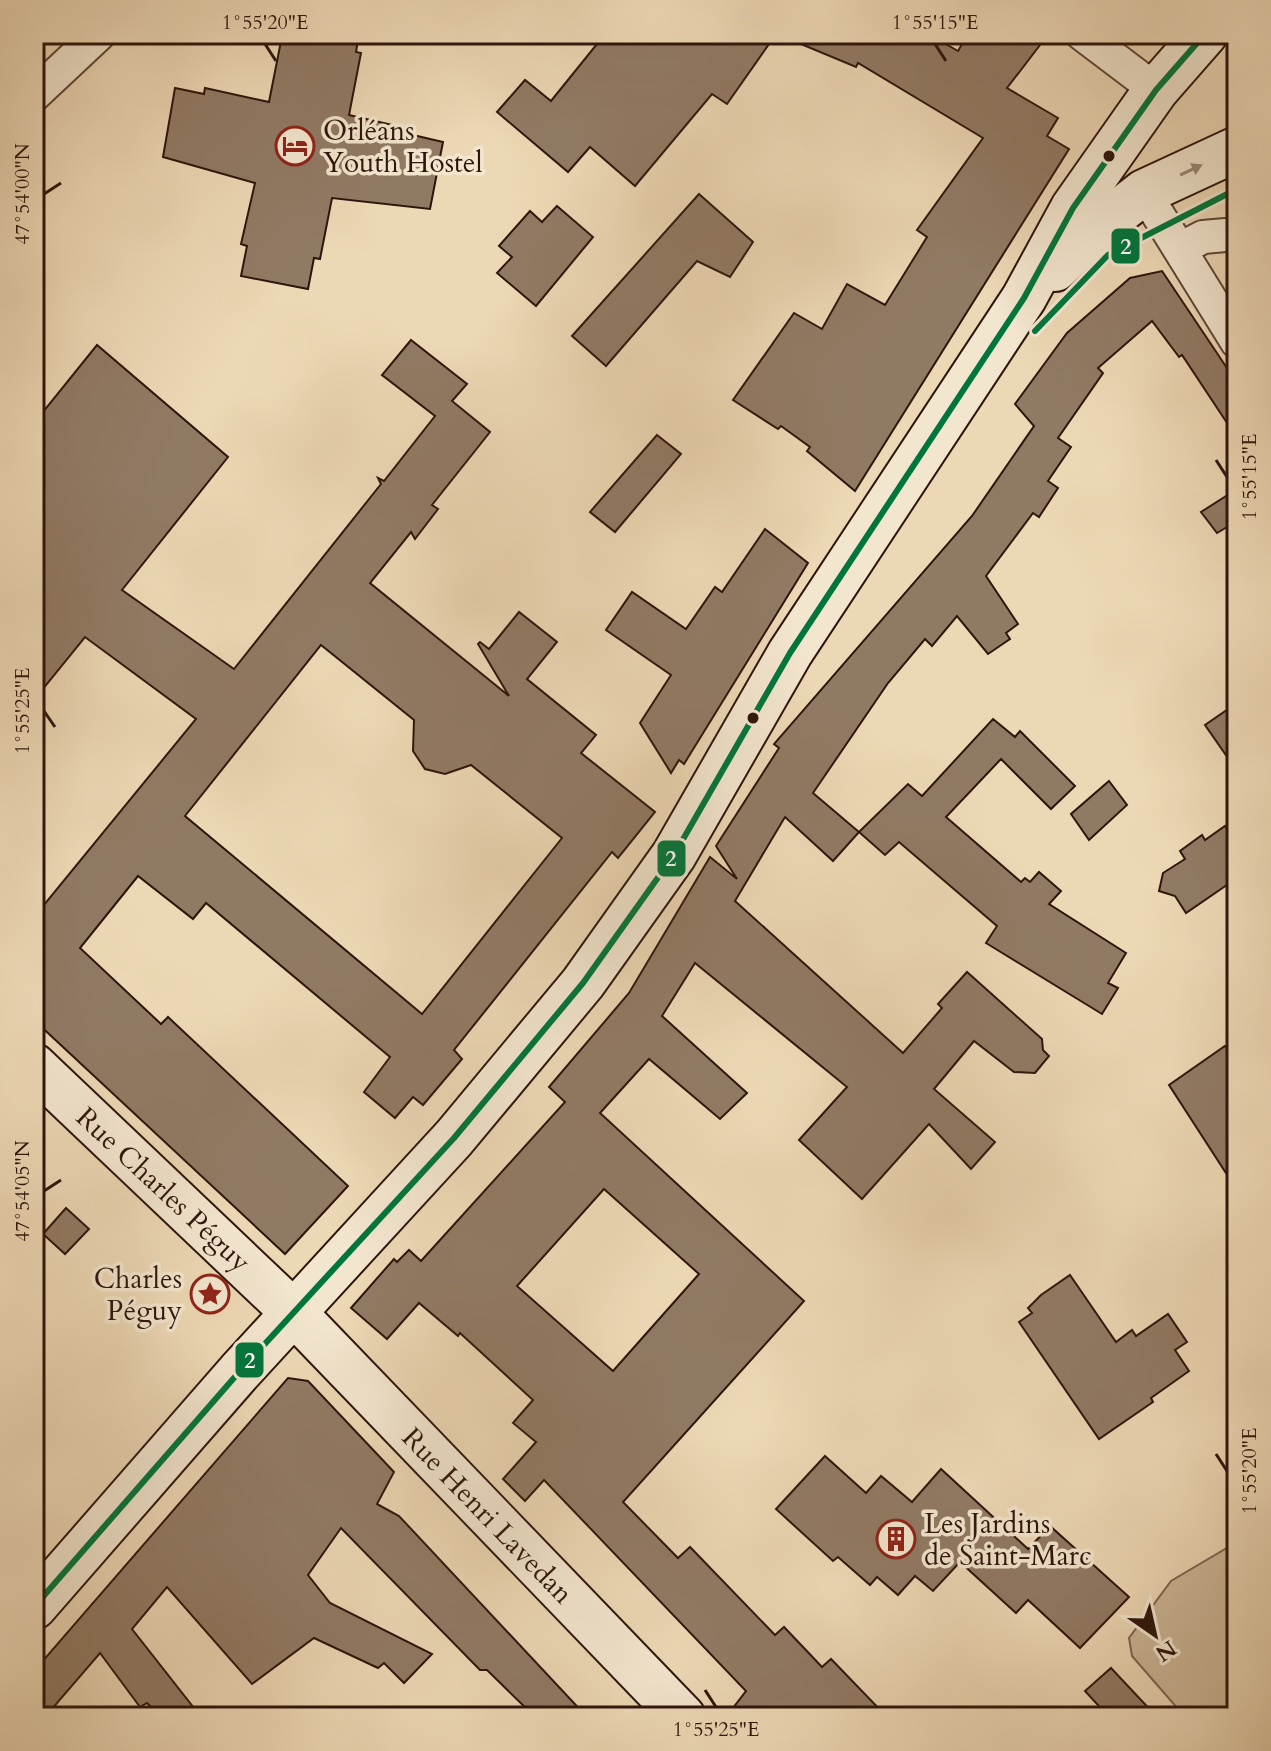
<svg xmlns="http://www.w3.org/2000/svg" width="1271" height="1751" font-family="Cardo,serif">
  <rect width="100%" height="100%" fill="#edd8b5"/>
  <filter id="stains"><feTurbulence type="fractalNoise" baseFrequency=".0025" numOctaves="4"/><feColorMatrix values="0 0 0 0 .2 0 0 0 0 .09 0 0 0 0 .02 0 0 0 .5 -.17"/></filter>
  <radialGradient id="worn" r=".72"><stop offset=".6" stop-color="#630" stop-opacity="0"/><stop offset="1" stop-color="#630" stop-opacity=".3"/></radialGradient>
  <path fill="#cdb798" stroke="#7e6652" stroke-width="2" d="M1237 1542V1717H1185L1132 1656 1129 1638 1171 1581Z"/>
  <g fill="#917a64" stroke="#2e150c" stroke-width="2" fill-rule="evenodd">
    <path d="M287 34H359L356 52 361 53 349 115 414 130 413 135 443 142 430 209 332 198 320 259 314 258 308 289 241 276 247 246 241 244 255 183 163 157 175 88 204 94 205 88 269 102 282 36Z"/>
    <path d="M605 34H776L727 104 712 94 635 186 590 147 568 172 497 112 525 80 551 101Z"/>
    <path d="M777 34H928L958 51 968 34H1025L1040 45 1007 88 1058 118 1047 136 1069 149 855 491 807 451 810 447 781 426 778 429 733 400 794 313 822 329 847 284 885 305 927 237 917 230 983 138 858 63 856 67Z"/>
    <path d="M699 194 753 242 730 277 697 261 606 366 572 336Z"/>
    <path d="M557 206 593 237 536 306 497 273 512 257 499 246 530 211 542 222Z"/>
    <path d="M1162 271 1237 383V438L1182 355 1179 357 1152 321 1098 368 1103 373 1058 438 1071 447 1048 481 1058 488 1039 517 1033 513 986 576 1018 624 1006 633 1010 639 988 654 957 616 932 646 925 639 888 683 813 793 859 832 833 861 785 817 735 901 903 1053 942 1008 938 1004 967 972 1042 1039 1043 1050 1049 1056 1035 1073 1014 1072 974 1041 934 1089 995 1142 971 1169 929 1124 862 1199 799 1140 847 1087 695 963 662 1016 747 1093 720 1119 649 1059 600 1113 804 1301 623 1502 678 1558 690 1547 775 1635 784 1627 822 1667 831 1659 887 1717H726L746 1691 544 1480 525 1501 503 1479 536 1442 513 1423 533 1400 460 1333 458 1336 419 1303 387 1339 351 1308 394 1259 397 1262 409 1250 421 1261 565 1102 549 1087 629 993 710 857 737 879 716 846 779 748 774 744 972 516 1034 426 1015 404 1067 333 1130 278ZM604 1189 699 1274 613 1371 517 1286Z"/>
    <path d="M411 340 467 384 452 401 490 432 432 505 438 509 415 539 411 532 370 583 509 696 478 644 480 642 489 649 519 612 557 642 527 679 596 735 581 753 655 812 618 858 612 852 454 1050 462 1059 423 1105 413 1097 395 1118 364 1092 390 1057 206 903 193 919 138 876 80 948 161 1024 168 1017 348 1186 285 1254 34 1020V917L196 719 85 637 34 700V423L97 345 228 457 122 590 234 669 381 484 378 478 384 481 435 416 382 375ZM321 645 414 720 413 751 425 769 445 774 471 765 562 838 422 1014 185 816Z"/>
    <path d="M657 435 681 454 615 532 590 512Z"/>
    <path d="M1237 489V521L1217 533 1201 512Z"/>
    <path d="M765 529 808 563 684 764 679 760 671 773 640 723 671 675 606 630 632 592 686 629 715 587 722 592Z"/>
    <path d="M1237 703V771L1205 725Z"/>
    <path d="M993 719 1015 737 1020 731 1075 786 1051 809 1001 759 946 817 1021 882 1025 878 1030 882 1039 872 1061 891 1049 904 1126 953 1108 983 1118 988 1102 1014 986 943 997 926 899 842 885 855 859 832 908 784 922 796Z"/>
    <path d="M1109 781 1127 805 1089 840 1071 814Z"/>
    <path d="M1225 826 1237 843V878L1186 913 1175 896 1159 891 1163 873 1185 859 1180 851 1202 835 1205 840Z"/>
    <path d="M1225 1046 1237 1064V1190L1169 1085Z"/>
    <path d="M66 1208 89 1229 65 1254 43 1234Z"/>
    <path d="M1070 1275 1116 1342 1132 1330 1136 1336 1168 1314 1187 1342 1175 1350 1189 1371 1151 1398 1153 1402 1099 1439 1019 1322 1032 1313 1028 1308 1041 1295Z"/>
    <path d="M288 1378 308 1381 394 1472 377 1504 399 1516 587 1717H535L487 1670H480L341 1528 308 1575 330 1603 432 1654 404 1683 384 1663 378 1668 314 1638 252 1684 167 1587 132 1629 201 1717H161L147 1703 140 1707 100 1653 45 1717H34V1671Z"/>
    <path d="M825 1456 866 1493 881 1476 912 1502 941 1469 1028 1549 1050 1526 1129 1597 1080 1648 1028 1600 1016 1613 960 1562 933 1591 915 1576 898 1595 877 1577 870 1585 838 1557 833 1561 776 1509Z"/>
    <path d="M1111 1668 1157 1717H1109L1085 1691Z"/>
  </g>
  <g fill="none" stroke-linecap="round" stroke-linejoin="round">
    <g stroke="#5e4636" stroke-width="36">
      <g id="street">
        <path d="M1082 34 1156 90"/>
        <path d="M34 95 99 34"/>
        <path d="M1144 192 1237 342"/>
        <path d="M1180 249 1203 237 1237 234"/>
      </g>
    </g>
    <g stroke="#2e150c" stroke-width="48">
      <g id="secondary">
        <path d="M1055 269 1098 228 1144 192 1237 149"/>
        <path d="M34 1066 294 1313 683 1717"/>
        <path d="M34 1607 240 1371 454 1138 583 983 674 855 790 653 1024 298 1073 208 1156 90 1205 34"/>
      </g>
    </g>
    <use href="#street" stroke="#f3e6cf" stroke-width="32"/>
    <use href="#secondary" stroke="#f3e6cf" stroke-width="44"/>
    <g stroke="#f3e6cf" stroke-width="12">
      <g id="bus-1">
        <path d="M1035 331 1108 255 1237 189"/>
        <path d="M34 1607 240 1371 454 1138 583 983 674 855 790 653 1024 298 1073 208 1156 90 1205 34"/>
      </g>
    </g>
    <use href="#bus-1" stroke="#00763c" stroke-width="6"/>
  </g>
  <defs><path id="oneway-solid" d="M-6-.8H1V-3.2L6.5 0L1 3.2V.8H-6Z" transform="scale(2)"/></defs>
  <use fill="#9a8877" href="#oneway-solid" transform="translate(1191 170) rotate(-25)"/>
  <path fill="none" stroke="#2e150c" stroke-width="3" d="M265 44 276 61M935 44 946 61M44 194 61 183M1216 460 1227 477M44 711 55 727M44 1191 61 1180M1216 1454 1227 1471M705 1690 716 1707"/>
  <defs>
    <g id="hotel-ring" transform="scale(2)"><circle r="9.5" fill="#f3e6cf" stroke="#8f2418" stroke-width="1.5"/><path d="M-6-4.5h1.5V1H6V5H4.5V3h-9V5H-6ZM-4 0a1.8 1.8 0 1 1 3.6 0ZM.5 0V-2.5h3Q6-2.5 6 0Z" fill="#8f2418"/></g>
    <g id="sight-ring" transform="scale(2)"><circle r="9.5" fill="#f3e6cf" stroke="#8f2418" stroke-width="1.5"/><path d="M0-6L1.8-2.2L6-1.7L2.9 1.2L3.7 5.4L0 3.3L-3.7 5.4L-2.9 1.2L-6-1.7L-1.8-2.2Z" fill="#8f2418"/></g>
    <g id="building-ring" transform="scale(2)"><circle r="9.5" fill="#f3e6cf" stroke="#8f2418" stroke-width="1.5"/><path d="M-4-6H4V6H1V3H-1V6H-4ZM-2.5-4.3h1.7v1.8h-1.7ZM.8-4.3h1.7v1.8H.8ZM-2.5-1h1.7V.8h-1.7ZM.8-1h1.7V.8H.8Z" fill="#8f2418"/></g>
  </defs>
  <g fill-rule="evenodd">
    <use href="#hotel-ring" x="295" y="146"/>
    <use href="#sight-ring" x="210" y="1294"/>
    <use href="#building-ring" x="896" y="1539"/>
  </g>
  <g fill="#2e150c" stroke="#f3e6cf" stroke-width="3">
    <circle cx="1109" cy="156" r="7"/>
    <circle cx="753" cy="718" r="7"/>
  </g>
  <g text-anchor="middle" stroke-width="7" stroke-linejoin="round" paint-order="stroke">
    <g font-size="28" fill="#2e150c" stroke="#f3e6cf" text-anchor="start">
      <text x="323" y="140">Orléans<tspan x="323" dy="32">Youth Hostel</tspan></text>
      <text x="182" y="1288" text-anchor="end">Charles<tspan x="182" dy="32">Péguy</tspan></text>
      <text x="924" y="1533">Les Jardins<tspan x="924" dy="32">de Saint-Marc</tspan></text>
    </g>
    <g font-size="28" fill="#2e150c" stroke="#f3e6cf">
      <text transform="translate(164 1189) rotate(43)" y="10">Rue Charles Péguy</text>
      <text transform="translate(488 1515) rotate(46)" y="10">Rue Henri Lavedan</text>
    </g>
  </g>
  <g stroke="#f3e6cf" stroke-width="3">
    <rect x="1110" y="227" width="31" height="38" rx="8" fill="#00763c"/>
    <rect x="656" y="839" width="31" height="39" rx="8" fill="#00763c"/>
    <rect x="234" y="1341" width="31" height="38" rx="8" fill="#00763c"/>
  </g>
  <g font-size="22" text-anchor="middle" font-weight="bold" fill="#fff">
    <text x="1126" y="254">2</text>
    <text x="671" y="866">2</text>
    <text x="250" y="1368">2</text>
  </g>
  <rect width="1271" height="1751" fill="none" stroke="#edd8b5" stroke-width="88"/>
  <g transform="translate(1155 1635) rotate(146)" stroke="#f3e6cf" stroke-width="6" paint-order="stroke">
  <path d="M0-6L14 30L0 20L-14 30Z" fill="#2e150c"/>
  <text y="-12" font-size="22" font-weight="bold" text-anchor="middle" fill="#2e150c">N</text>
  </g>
  <rect x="44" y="44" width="1183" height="1663" fill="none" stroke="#2e150c" stroke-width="3"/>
  <g font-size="20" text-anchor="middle" fill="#2e150c">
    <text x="265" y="29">1°55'20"E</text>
    <text x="935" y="29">1°55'15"E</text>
    <text transform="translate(22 194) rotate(-90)" y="7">47°54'00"N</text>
    <text transform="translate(1249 477) rotate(-90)" y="7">1°55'15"E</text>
    <text transform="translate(22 711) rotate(-90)" y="7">1°55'25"E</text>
    <text transform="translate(22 1191) rotate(-90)" y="7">47°54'05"N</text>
    <text transform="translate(1249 1471) rotate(-90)" y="7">1°55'20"E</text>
    <text x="716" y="1736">1°55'25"E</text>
  </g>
  <rect width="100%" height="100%" filter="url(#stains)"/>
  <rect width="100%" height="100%" fill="url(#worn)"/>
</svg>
